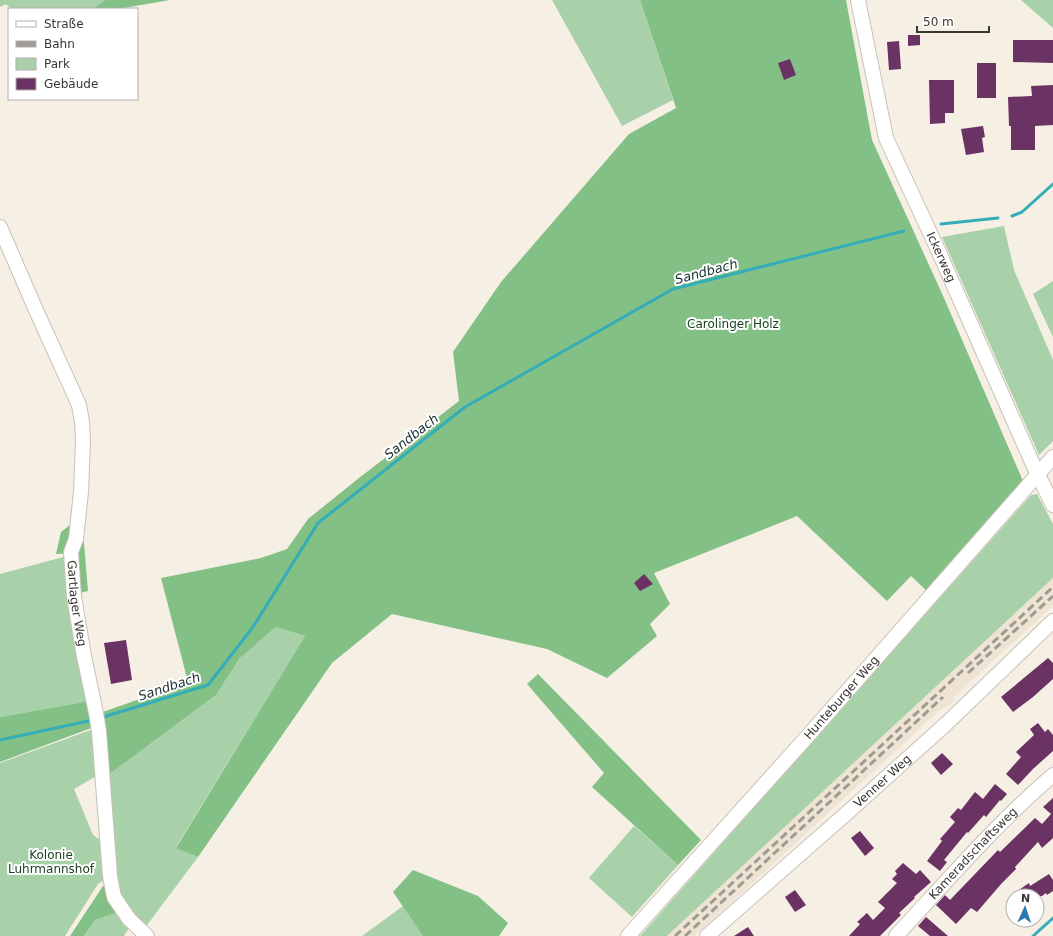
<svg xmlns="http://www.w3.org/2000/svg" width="1053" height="936" font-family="'DejaVu Sans',sans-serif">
  <rect width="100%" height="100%" fill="#f6efe4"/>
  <path fill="#efe4d3" d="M1053 578V606L953 698 954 700 949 706 941 709 695 936H667Z"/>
  <g fill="#a8d0a9">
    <path d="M0 0H105L93 9H11L6 4 0 7Z"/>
    <path d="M552 0H640L673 100 622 126Z"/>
    <path d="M1021 0H1053V28Z"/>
    <path d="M1004 226 1014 270 1053 360V441L1039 455 942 237Z"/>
    <path d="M1053 281V337L1033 294Z"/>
    <path d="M1037 494 1053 524V578L667 936H640L1031 495Z"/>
    <path d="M67 556 89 701 0 717V574Z"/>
    <path d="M276 627 305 636 176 847 198 857 144 929 118 894 107 776 216 695 240 658Z"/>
    <path d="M96 728 100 774 74 789 93 835 102 841 105 879 98 884 65 936H0V763Z"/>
    <path d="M634 826 678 865 632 917 589 878Z"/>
    <path d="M403 906 423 936H362Z"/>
    <path d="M119 912 131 925 124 936H84L95 920Z"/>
  </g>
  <g fill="#83c085">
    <path d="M105 0H170L118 9H93Z"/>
    <path d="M640 0H846L872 140 944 298 1023 481 929 593 911 576 887 601 797 516 654 573 670 604 650 624 657 636 607 678 547 649 392 614 332 663 198 857 176 848 305 636 276 627 240 658 216 695 107 776 100 713 188 682 161 578 261 558 287 549 308 519 359 478 459 401 453 352 501 282 629 134 676 108Z"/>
    <path d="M77 520H82L88 591 76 594 74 553 56 554 61 532Z"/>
    <path d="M538 674 701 840 678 865 592 787 604 773 527 684Z"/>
    <path d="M89 701 94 727 0 762V717Z"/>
    <path d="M413 870 478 896 508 923 499 936H423L393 892Z"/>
    <path d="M107 885 119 912 95 920 84 936H70L103 886Z"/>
  </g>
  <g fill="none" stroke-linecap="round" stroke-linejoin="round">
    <g stroke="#34adb8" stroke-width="3">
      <path d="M1012 216 1022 212 1053 184"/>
      <path d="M941 224 998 218"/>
      <path d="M100 718 208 685 253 627 318 523 465 407 673 289 904 231"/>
      <path d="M0 740 93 720"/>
      <path d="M1033 936 1053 918"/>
    </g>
  </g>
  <g fill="#6b3363">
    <path d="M908 35H920V45L908 46Z"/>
    <path d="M1013 40H1053V63L1013 62Z"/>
    <path d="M899 41 901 69 889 70 887 42Z"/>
    <path d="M790 59 796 75 784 80 778 63Z"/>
    <rect x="977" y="63" width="19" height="35"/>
    <path d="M929 80H954V113H945V123L930 124Z"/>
    <path d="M1053 85V125L1035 126V150H1011V126H1009L1008 97 1032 96 1031 86Z"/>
    <path d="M983 126 985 137 982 138 984 152 966 155 961 129Z"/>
    <path d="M644 574 653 584 640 591 634 583Z"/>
    <path d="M126 640 132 680 111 684 104 643Z"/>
    <path d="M1048 658 1053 663V679L1033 697 1013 712 1001 697Z"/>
    <path d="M1038 723 1045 732 1048 729 1053 735V751L1033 769 1018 785 1006 774 1021 757 1016 752 1034 735 1030 729Z"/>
    <path d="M942 753 953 764 941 775 931 763Z"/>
    <path d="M995 784 1007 794 1001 801 1000 800 986 817 984 815 968 833 967 832 944 860 947 862 940 871 927 861 942 841 940 839 955 822 950 817 958 808 961 810 975 792 983 799Z"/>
    <path d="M1053 798V838L1042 848 1038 842 1015 867 1016 869 1002 883 977 912 971 908 956 924 936 905 945 895 950 900 998 850 1000 852 1035 818 1042 824 1051 814 1043 807Z"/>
    <path d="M860 831 874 848 865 856 851 838Z"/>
    <path d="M903 863 916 874 920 870 931 882 914 897 915 898 899 913 901 915 880 936H849L860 924 857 922 867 913 873 920 885 908 878 902 897 883 892 879 897 874 895 871Z"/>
    <path d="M1049 874 1053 880V891L1047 895 1046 893 1042 896H1010L1029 883 1030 886Z"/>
    <path d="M795 890 806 905 795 912 785 897Z"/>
    <path d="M926 917 948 936H930L918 926Z"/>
    <path d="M748 927 754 936H734Z"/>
  </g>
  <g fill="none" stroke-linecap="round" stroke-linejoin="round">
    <g stroke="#c8c1b6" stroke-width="16">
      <g id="minor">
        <path id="s1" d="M858 0 886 138 938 250 1036 471 1053 505"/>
        <path id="s2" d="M0 227 35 308 79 405 82 422 83 441 81 492 76 539 71 552 74 597 84 656 96 713 99 731 110 876 114 897 129 919 147 936"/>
        <path id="s3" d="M628 936 806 738 1053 457"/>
        <path id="s4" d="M707 936 848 812 946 724 1053 621"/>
        <path id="s5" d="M896 936C947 881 996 824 1053 775"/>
      </g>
    </g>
    <use href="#minor" stroke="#fff" stroke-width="14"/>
    <g stroke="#9f9a92" stroke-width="3" stroke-dasharray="8 4" stroke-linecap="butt">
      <path d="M968 673 1053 596"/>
      <path d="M675 936 1053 587"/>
      <path d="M685 936 943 697"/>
    </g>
  </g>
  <g text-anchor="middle" stroke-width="4" stroke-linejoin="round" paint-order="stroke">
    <g font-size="12" fill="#393632" stroke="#fff">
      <text dy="4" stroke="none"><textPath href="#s1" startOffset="272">Ickerweg</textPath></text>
      <text dy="4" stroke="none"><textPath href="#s2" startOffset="395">Gartlager Weg</textPath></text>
      <text dy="4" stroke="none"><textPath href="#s3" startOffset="320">Hunteburger Weg</textPath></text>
      <text dy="4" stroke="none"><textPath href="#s4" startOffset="234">Venner Weg</textPath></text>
      <text dy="4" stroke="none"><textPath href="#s5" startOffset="113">Kameradschaftsweg</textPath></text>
    </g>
    <g font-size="12" fill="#143f19" stroke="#fff">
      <text x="733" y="328">Carolinger Holz</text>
      <text x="51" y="859">Kolonie<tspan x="51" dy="14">Luhrmannshof</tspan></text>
    </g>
    <g font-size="13" font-style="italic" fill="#192e30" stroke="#fff">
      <text transform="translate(706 271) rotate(-15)" y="5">Sandbach</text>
      <text transform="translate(411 436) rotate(-38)" y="5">Sandbach</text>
      <text transform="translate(169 686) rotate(-18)" y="5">Sandbach</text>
    </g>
  </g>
  <rect x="8" y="8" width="130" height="92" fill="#ffffff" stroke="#b0afad"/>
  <rect x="16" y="21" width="20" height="6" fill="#ffffff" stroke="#b0afad"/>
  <text x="44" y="28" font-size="12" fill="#393632">Straße</text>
  <rect x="16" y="41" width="20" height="6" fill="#9f9a92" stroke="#b0afad"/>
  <text x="44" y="48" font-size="12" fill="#393632">Bahn</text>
  <rect x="16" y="58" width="20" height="12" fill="#a8d0a9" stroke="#b0afad"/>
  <text x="44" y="68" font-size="12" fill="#393632">Park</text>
  <rect x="16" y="78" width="20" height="12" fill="#6b3363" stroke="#b0afad"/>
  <text x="44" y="88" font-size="12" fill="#393632">Gebäude</text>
  <g transform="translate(1025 908) rotate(3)"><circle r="19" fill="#ffffff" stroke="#b0afad"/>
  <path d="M0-3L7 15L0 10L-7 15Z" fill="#287bac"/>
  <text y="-6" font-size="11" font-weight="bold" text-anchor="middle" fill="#393632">N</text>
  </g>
  <path d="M917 26v6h72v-6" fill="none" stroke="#393632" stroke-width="2"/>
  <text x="923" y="26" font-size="12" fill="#393632" stroke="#ffffff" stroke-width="3" paint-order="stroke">50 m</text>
</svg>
